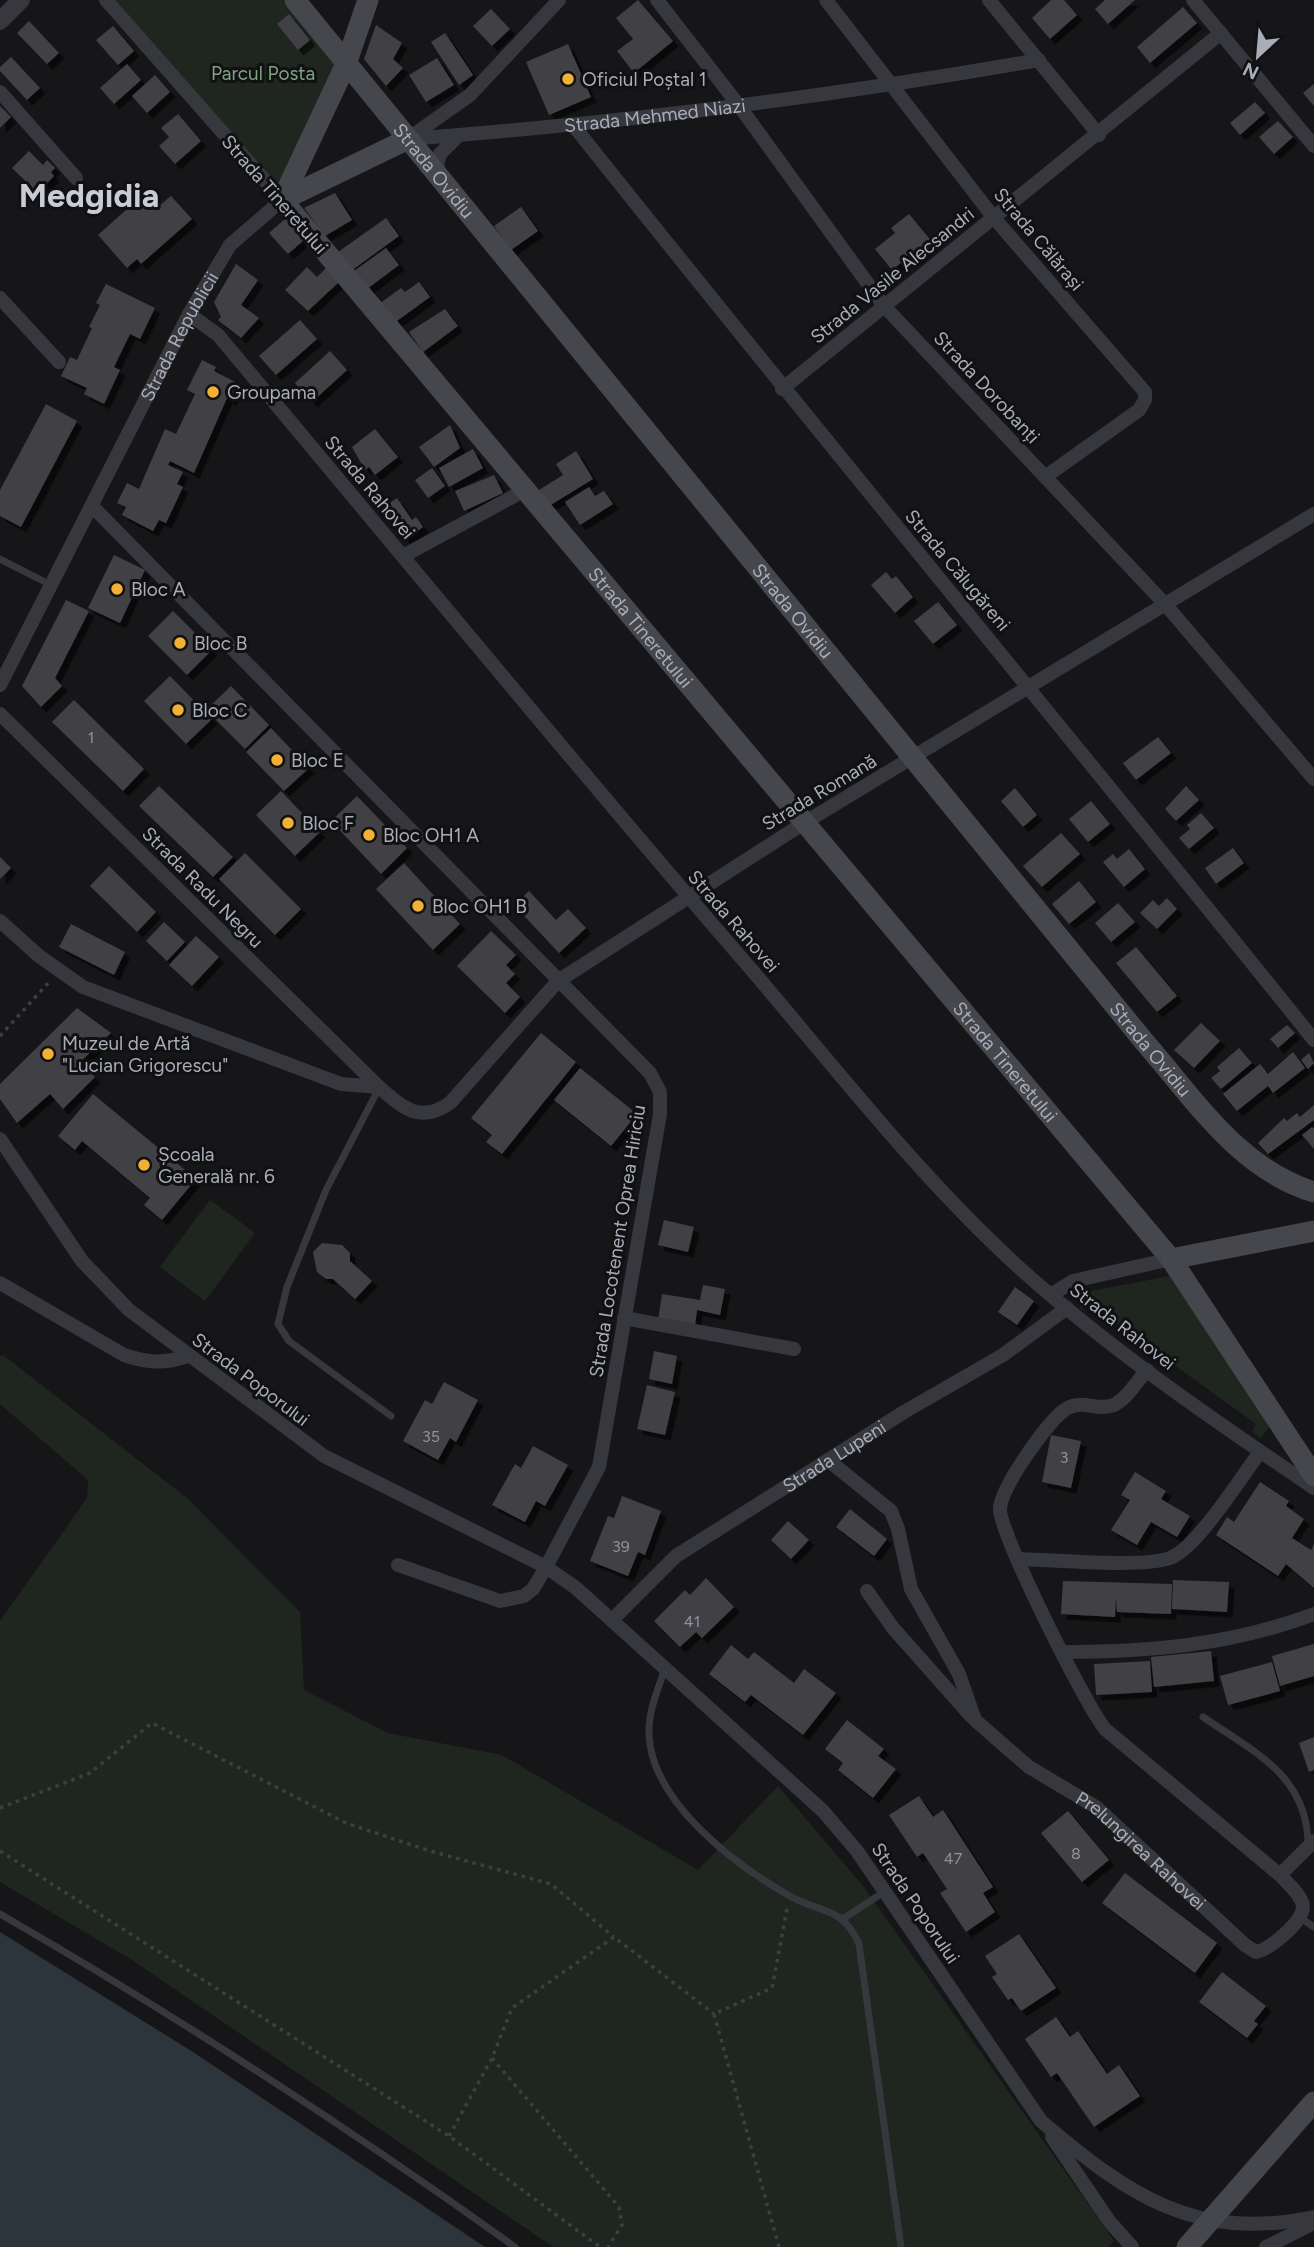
<svg xmlns="http://www.w3.org/2000/svg" width="1314" height="2247" font-family="Figtree,sans-serif">
  <defs>
    <filter id="shadow"><feDropShadow dx="5.5" dy="5.5" stdDeviation="0" flood-color="#0009"/></filter>
  </defs>
  <rect width="100%" height="100%" fill="#161618"/>
  <g fill="#1e261f">
    <path d="M106 0H295L346 64 282 200Z"/>
    <path d="M210 1200 255 1233 205 1301 160 1267Z"/>
    <path d="M1170 1276 1272 1423 1261 1438 1252 1432 1256 1424 1087 1302 1081 1311 1080 1297 1086 1292Z"/>
    <path d="M3 1355 187 1498 300 1612 304 1690 388 1733 502 1755 698 1870 778 1786 864 1887 1114 2241 1108 2247H553L132 1960 0 1882V1621L87 1498 88 1480 0 1404V1356Z"/>
  </g>
  <path fill="#2c353c" d="M0 1932 193 2052 485 2247H0Z"/>
  <g fill="#404145" filter="url(#shadow)">
    <path d="M638 0 673 41 634 73 617 51 633 39 616 18Z"/>
    <path d="M1051 0H1064L1077 15 1050 39 1032 18Z"/>
    <path d="M1105 0H1135L1108 24 1095 9Z"/>
    <path d="M1183 7 1197 23 1150 63 1137 47Z"/>
    <path d="M491 9 510 29 492 46 473 26Z"/>
    <path d="M289 14 310 40 298 50 277 24Z"/>
    <path d="M29 21 59 53 47 64 17 33Z"/>
    <path d="M376 25 402 43 393 59 403 68 386 86 364 59Z"/>
    <path d="M113 26 134 51 118 65 96 40Z"/>
    <path d="M445 33 473 75 459 85 431 42Z"/>
    <path d="M568 44 591 97 549 115 526 62Z"/>
    <path d="M11 57 40 88 27 100 0 71V67Z"/>
    <path d="M437 58 454 85 426 102 409 75Z"/>
    <path d="M127 64 141 80 114 104 100 88Z"/>
    <path d="M155 75 170 92 147 113 132 96Z"/>
    <path d="M1314 84V106L1303 93Z"/>
    <path d="M1255 102 1265 113 1240 135 1230 123Z"/>
    <path d="M0 106 11 117 0 128Z"/>
    <path d="M178 114 201 141 175 164 159 146 169 137 161 128Z"/>
    <path d="M1278 121 1293 137 1274 154 1259 137Z"/>
    <path d="M29 151 43 165 47 160 55 168 51 172 54 176 38 193 12 168Z"/>
    <path d="M146 192 159 206 171 196 192 219 141 264 137 259 127 268 98 235Z"/>
    <path d="M335 193 352 220 325 236 304 208Z"/>
    <path d="M521 207 538 231 511 250 494 226Z"/>
    <path d="M909 214 934 244 915 259 911 255 892 270 875 249 895 233 891 228Z"/>
    <path d="M386 218 399 236 351 271 338 252Z"/>
    <path d="M285 219 304 240 288 254 269 233Z"/>
    <path d="M386 248 399 265 367 289 354 271Z"/>
    <path d="M236 264 258 280 241 305 259 318 241 338 218 320 221 317 214 302Z"/>
    <path d="M307 267 317 277 326 268 340 281 308 311 285 290Z"/>
    <path d="M419 282 430 297 394 323 379 304 401 288 405 292Z"/>
    <path d="M106 284 155 308 140 339 130 334 114 367 120 370 104 404 84 394 87 388 61 376 70 357 77 360 92 328 89 327 100 305 96 303Z"/>
    <path d="M445 309 458 326 423 352 409 332Z"/>
    <path d="M300 320 317 339 276 375 259 356Z"/>
    <path d="M330 351 347 370 312 402 295 383Z"/>
    <path d="M202 360 216 367 214 371 239 384 231 401 227 398 194 473 170 461 168 465 183 472 177 484 183 487 166 523 159 520 153 531 122 515 126 507 117 503 127 483 139 489 165 429 176 434 195 394 187 390Z"/>
    <path d="M46 404 77 421 21 527 0 516V490Z"/>
    <path d="M450 425 460 448 434 467 419 447Z"/>
    <path d="M375 429 398 457 375 475 369 467 365 470 352 447Z"/>
    <path d="M473 449 483 468 449 487 439 468Z"/>
    <path d="M576 451 593 479 549 506 539 490 563 475 556 464Z"/>
    <path d="M432 468 445 486 428 498 415 480Z"/>
    <path d="M494 475 503 493 464 511 455 491Z"/>
    <path d="M589 487 595 496 604 491 613 504 580 525 565 502Z"/>
    <path d="M397 498 412 520 416 517 423 527 405 540 382 508Z"/>
    <path d="M114 555 145 570 120 623 88 608Z"/>
    <path d="M886 572 892 579 896 576 913 597 895 613 871 585Z"/>
    <path d="M66 600 89 611 55 678 62 686 41 707 22 686Z"/>
    <path d="M938 602 957 625 933 644 914 621Z"/>
    <path d="M173 611 212 650 187 675 148 636Z"/>
    <path d="M170 676 212 719 186 744 144 701Z"/>
    <path d="M231 686 269 725 245 749 206 710Z"/>
    <path d="M74 700 144 769 123 791 52 722Z"/>
    <path d="M271 728 309 768 284 791 246 752Z"/>
    <path d="M1158 737 1171 753 1136 780 1123 763Z"/>
    <path d="M159 786 233 857 213 877 139 806Z"/>
    <path d="M1186 786 1199 800 1176 821 1165 809Z"/>
    <path d="M1015 788 1037 815 1023 827 1001 801Z"/>
    <path d="M281 791 320 832 295 856 256 815Z"/>
    <path d="M357 796 407 848 381 874 331 821Z"/>
    <path d="M1091 801 1110 824 1088 842 1069 819Z"/>
    <path d="M1201 813 1214 828 1189 849 1179 838 1190 829 1187 825Z"/>
    <path d="M1061 833 1080 854 1042 887 1023 866Z"/>
    <path d="M1233 848 1244 863 1216 884 1205 868Z"/>
    <path d="M1129 849 1145 869 1124 887 1103 862 1113 854 1117 859Z"/>
    <path d="M245 853 301 909 275 935 219 879Z"/>
    <path d="M0 857 11 868 0 879Z"/>
    <path d="M404 863 460 924 433 950 376 889Z"/>
    <path d="M109 866 156 912 137 932 90 886Z"/>
    <path d="M1079 881 1096 902 1069 924 1052 904Z"/>
    <path d="M529 891 556 920 568 909 586 928 559 953 514 905Z"/>
    <path d="M1167 898 1177 909 1157 929 1140 913 1153 900 1159 906Z"/>
    <path d="M1118 903 1135 922 1111 942 1095 923Z"/>
    <path d="M164 922 185 942 167 961 146 941Z"/>
    <path d="M71 924 125 952 114 975 59 947Z"/>
    <path d="M491 931 516 955 506 965 515 974 506 983 520 997 505 1013 457 966Z"/>
    <path d="M196 936 219 957 192 986 169 965Z"/>
    <path d="M1136 947 1177 996 1157 1012 1116 963Z"/>
    <path d="M77 1008 111 1033 80 1062 95 1077 63 1109 50 1094 17 1123 0 1099V1084Z"/>
    <path d="M1201 1023 1220 1041 1194 1068 1174 1050Z"/>
    <path d="M1287 1025 1295 1033 1278 1048 1270 1039Z"/>
    <path d="M541 1033 576 1062 502 1154 486 1142 492 1135 471 1118Z"/>
    <path d="M1239 1048 1252 1063 1221 1089 1211 1078 1220 1071 1217 1067Z"/>
    <path d="M1293 1052 1305 1068 1273 1093 1268 1086 1237 1111 1223 1094 1260 1064 1268 1074Z"/>
    <path d="M1309 1053 1314 1063 1308 1069 1301 1060Z"/>
    <path d="M580 1068 637 1114 611 1146 554 1100Z"/>
    <path d="M93 1094 196 1179 162 1220 144 1205 150 1198 82 1141 75 1150 58 1136Z"/>
    <path d="M1314 1105V1120L1268 1154 1258 1143 1284 1118 1287 1121 1297 1113 1300 1117Z"/>
    <path d="M1312 1127 1314 1129V1149L1302 1135Z"/>
    <path d="M664 1220 694 1227 688 1252 658 1245Z"/>
    <path d="M322 1243 342 1245 350 1253V1261L372 1281 355 1299 333 1279H326L317 1272 313 1252Z"/>
    <path d="M703 1285 725 1289 720 1315 697 1310 695 1326 658 1320 662 1294 700 1300Z"/>
    <path d="M1015 1287 1034 1301 1017 1325 998 1312Z"/>
    <path d="M654 1351 677 1356 672 1384 649 1379Z"/>
    <path d="M444 1382 478 1400 456 1442 450 1438 438 1460 403 1441 425 1400 432 1404Z"/>
    <path d="M647 1385 675 1392 665 1435 637 1429Z"/>
    <path d="M1051 1435 1081 1441 1071 1488 1042 1482Z"/>
    <path d="M533 1446 568 1465 545 1506 536 1501 525 1522 492 1505 515 1464 521 1468Z"/>
    <path d="M1135 1472 1166 1491 1161 1499 1190 1516 1177 1537 1151 1522 1137 1545 1111 1530 1130 1500 1121 1495Z"/>
    <path d="M1260 1482 1289 1501 1286 1506 1304 1519 1292 1538 1311 1550 1314 1544V1588L1286 1564 1278 1576 1216 1535 1227 1517 1234 1522Z"/>
    <path d="M622 1496 661 1511 645 1555 638 1552 628 1576 590 1561 608 1516 614 1518Z"/>
    <path d="M850 1509 887 1539 874 1556 836 1527Z"/>
    <path d="M788 1521 809 1540 791 1559 771 1540Z"/>
    <path d="M706 1578 734 1607 702 1638 696 1632 680 1647 654 1621 685 1590 690 1595Z"/>
    <path d="M1173 1580 1229 1582 1227 1612 1172 1609Z"/>
    <path d="M1063 1581 1172 1584 1171 1614 1117 1612 1116 1597 1115 1617 1061 1614Z"/>
    <path d="M1314 1644V1676L1280 1686 1272 1656Z"/>
    <path d="M731 1645 748 1659 754 1652 794 1683 804 1669 836 1693 803 1735 751 1695 745 1702 709 1674Z"/>
    <path d="M1211 1651 1214 1681 1154 1687 1151 1657Z"/>
    <path d="M1150 1661 1152 1692 1096 1695 1094 1664Z"/>
    <path d="M1272 1662 1280 1691 1228 1705 1220 1676Z"/>
    <path d="M847 1720 884 1749 878 1756 896 1769 873 1798 838 1770 843 1763 825 1749Z"/>
    <path d="M1314 1737V1770L1309 1772 1299 1743Z"/>
    <path d="M919 1796 933 1817 943 1810 993 1887 983 1893 995 1912 966 1932 940 1893 947 1889 923 1853 917 1857 889 1815Z"/>
    <path d="M1068 1811 1109 1860 1082 1882 1041 1833Z"/>
    <path d="M1125 1873 1217 1943 1195 1973 1102 1903Z"/>
    <path d="M1019 1934 1056 1988 1021 2011 1012 1998 1008 2000 992 1977 997 1974 985 1956Z"/>
    <path d="M1222 1972 1266 2006 1254 2021 1258 2024 1247 2038 1199 2002Z"/>
    <path d="M1056 2017 1070 2037 1078 2031 1107 2074 1119 2065 1140 2096 1094 2127 1057 2073 1051 2077 1025 2039Z"/>
  </g>
  <g fill="none" stroke-linecap="round" stroke-linejoin="round">
    <g stroke="#3d3f44" stroke-width="3.5" stroke-dasharray="3.5 5" stroke-linecap="butt">
      <path d="M0 1036 50 981"/>
      <path d="M0 1808 90 1773 152 1723 346 1823 430 1851 551 1884 614 1937"/>
      <path d="M0 1851 449 2136 600 2247"/>
      <path d="M492 2058 619 2207 622 2225 608 2247"/>
      <path d="M449 2136 492 2058 512 2008 614 1937 714 2014"/>
      <path d="M779 2247 714 2014 772 1988 787 1909"/>
    </g>
    <g stroke="#37383d" stroke-width="7">
      <path d="M0 559 51 585"/>
      <path d="M379 1088 326 1190 287 1287 278 1324 289 1341 391 1416"/>
      <path d="M665 1668C658 1690 648 1711 649 1735 652 1802 734 1864 788 1895 820 1914 842 1905 859 1944L901 2247"/>
      <path d="M1203 1717C1254 1752 1309 1776 1308 1847"/>
      <path d="M0 1914C177 2016 349 2128 515 2247"/>
      <path d="M1299 1917 1314 1927"/>
      <path d="M844 1918 884 1892"/>
    </g>
    <g stroke="#37383d" stroke-width="14">
      <path d="M657 0 740 107 884 306 1165 604 1314 779"/>
      <path d="M826 0 994 218 1145 392V400L1139 410 1045 477"/>
      <path d="M989 0 1099 135"/>
      <path d="M1193 0 1314 146"/>
      <path d="M0 92 76 178"/>
      <path d="M573 125C817 432 1068 734 1314 1040"/>
      <path d="M409 138 470 95 559 0"/>
      <path id="s1" d="M408 139C619 123 829 97 1039 60"/>
      <path d="M435 174 440 154 459 135"/>
      <path d="M0 298 59 362"/>
      <path d="M189 314 218 335C395 546 570 760 750 968 838 1071 923 1181 1024 1272 1114 1352 1215 1421 1314 1488"/>
      <path d="M782 389 1221 33"/>
      <path d="M93 507 650 1073 660 1092V1114L599 1467 546 1567 533 1589 524 1596 500 1601 398 1565"/>
      <path d="M403 556 527 489"/>
      <path id="s2" d="M0 685 189 314 230 245 282 200 106 0"/>
      <path d="M0 714 379 1087C403 1108 420 1124 450 1103L558 981 804 823 1314 514"/>
      <path d="M0 921 39 956 83 987 341 1084 379 1087"/>
      <path d="M0 1139 82 1261 129 1310 324 1456 546 1567 576 1588 823 1811 857 1851 1041 2121C1128 2195 1195 2242 1314 2217"/>
      <path d="M0 1283 124 1355C148 1363 164 1364 188 1356"/>
      <path d="M1051 1295 1073 1281 1171 1259"/>
      <path d="M624 1318 794 1349"/>
      <path id="s3" d="M828 1460 891 1511 898 1529 911 1589 959 1674 975 1720 1029 1767 1096 1807 1245 1945 1256 1952C1270 1949 1302 1923 1303 1907 1303 1896 1287 1883 1280 1875L1105 1729C1086 1706 998 1531 1000 1508 1002 1486 1045 1426 1063 1411 1081 1397 1096 1412 1114 1405 1128 1398 1137 1381 1147 1370"/>
      <path d="M1018 1559C1052 1560 1143 1568 1170 1558 1197 1548 1242 1476 1260 1452"/>
      <path d="M867 1591 893 1628 971 1716"/>
      <path id="s4" d="M613 1619 676 1556 904 1412 1003 1355 1067 1308"/>
      <path d="M1062 1652C1149 1652 1232 1645 1314 1614"/>
      <path d="M1280 1875 1314 1841"/>
      <path d="M1052 2137 1109 2221 1132 2247"/>
      <path d="M1266 2247 1314 2223"/>
    </g>
    <path stroke="#37383d" stroke-width="18" d="M0 21 21 0"/>
    <g stroke="#45474d" stroke-width="21">
      <path id="s5" d="M295 0 1147 1045C1196 1101 1239 1169 1314 1192"/>
      <path id="s6" d="M282 200 1171 1259 1314 1476"/>
      <path d="M282 200 346 64 368 0"/>
      <path d="M282 200 408 139"/>
      <path d="M1171 1259 1314 1231"/>
    </g>
    <path stroke="#45474d" stroke-width="21" d="M1187 2247 1314 2102"/>
  </g>
  <g fill="#f2b134" stroke="#111113" stroke-width="2.5">
    <circle cx="568" cy="79" r="7"/>
    <circle cx="213" cy="392" r="7"/>
    <circle cx="117" cy="589" r="7"/>
    <circle cx="180" cy="643" r="7"/>
    <circle cx="178" cy="710" r="7"/>
    <circle cx="277" cy="760" r="7"/>
    <circle cx="288" cy="823" r="7"/>
    <circle cx="369" cy="835" r="7"/>
    <circle cx="418" cy="906" r="7"/>
    <circle cx="48" cy="1054" r="7"/>
    <circle cx="144" cy="1165" r="7"/>
  </g>
  <g text-anchor="middle" stroke-width="6" stroke-linejoin="round" paint-order="stroke">
    <g font-size="16" fill="#8e929b">
      <text x="91" y="743">1</text>
      <text x="431" y="1442">35</text>
      <text x="1064" y="1463">3</text>
      <text x="621" y="1552">39</text>
      <text x="692" y="1627">41</text>
      <text x="1076" y="1859">8</text>
      <text x="953" y="1864">47</text>
    </g>
    <g font-size="19" fill="#7fa381" stroke="#111113">
      <text x="263" y="80">Parcul Posta</text>
    </g>
    <g font-size="19" fill="#a8adb8" stroke="#111113" text-anchor="start">
      <text x="582" y="86">Oficiul Poștal 1</text>
      <text x="227" y="399">Groupama</text>
      <text x="131" y="596">Bloc A</text>
      <text x="194" y="650">Bloc B</text>
      <text x="192" y="717">Bloc C</text>
      <text x="291" y="767">Bloc E</text>
      <text x="302" y="830">Bloc F</text>
      <text x="383" y="842">Bloc OH1 A</text>
      <text x="432" y="913">Bloc OH1 B</text>
      <text x="62" y="1050">Muzeul de Artă<tspan x="62" dy="22">"Lucian Grigorescu"</tspan></text>
      <text x="158" y="1161">Școala<tspan x="158" dy="22">Generală nr. 6</tspan></text>
    </g>
    <g font-size="19" fill="#a8adb8" stroke="#111113">
      <text dy="7" stroke="none"><textPath href="#s1" startOffset="248">Strada Mehmed Niazi</textPath></text>
      <text dy="7" stroke="none"><textPath href="#s5" startOffset="220">Strada Ovidiu</textPath></text>
      <text transform="translate(275 194) rotate(49)" y="7">Strada Tineretului</text>
      <text transform="translate(1039 239) rotate(50)" y="7">Strada Călărași</text>
      <text transform="translate(892 275) rotate(-39)" y="7">Strada Vasile Alecsandri</text>
      <text dy="7" stroke="none"><textPath href="#s2" startOffset="392">Strada Republicii</textPath></text>
      <text transform="translate(987 387) rotate(47)" y="7">Strada Dorobanți</text>
      <text transform="translate(370 487) rotate(50)" y="7">Strada Rahovei</text>
      <text transform="translate(958 570) rotate(50)" y="7">Strada Călugăreni</text>
      <text dy="7" stroke="none"><textPath href="#s5" startOffset="788">Strada Ovidiu</textPath></text>
      <text dy="7" stroke="none"><textPath href="#s6" startOffset="558">Strada Tineretului</textPath></text>
      <text transform="translate(819 792) rotate(-31)" y="7">Strada Romană</text>
      <text transform="translate(203 887) rotate(45)" y="7">Strada Radu Negru</text>
      <text transform="translate(734 921) rotate(49)" y="7">Strada Rahovei</text>
      <text dy="7" stroke="none"><textPath href="#s5" startOffset="1354">Strada Ovidiu</textPath></text>
      <text dy="7" stroke="none"><textPath href="#s6" startOffset="1125">Strada Tineretului</textPath></text>
      <text transform="translate(617 1241) rotate(-81)" y="7">Strada Locotenent Oprea Hiriciu</text>
      <text transform="translate(1123 1326) rotate(38)" y="7">Strada Rahovei</text>
      <text transform="translate(251 1379) rotate(37)" y="7">Strada Poporului</text>
      <text dy="7" stroke="none"><textPath href="#s4" startOffset="276">Strada Lupeni</textPath></text>
      <text dy="7" stroke="none"><textPath href="#s3" startOffset="520">Prelungirea Rahovei</textPath></text>
      <text transform="translate(916 1903) rotate(56)" y="7">Strada Poporului</text>
    </g>
    <g font-size="33" font-weight="bold" fill="#c9ccd4" stroke="#111113">
      <text x="89" y="207">Medgidia</text>
    </g>
  </g>
  <g transform="translate(1258 56) rotate(206)" stroke="#111113" stroke-width="5" paint-order="stroke">
  <path d="M0-5L12 26L0 18L-12 26Z" fill="#a8adb8"/>
  <text y="-10" font-size="19" font-weight="bold" text-anchor="middle" fill="#a8adb8">N</text>
  </g>
</svg>
